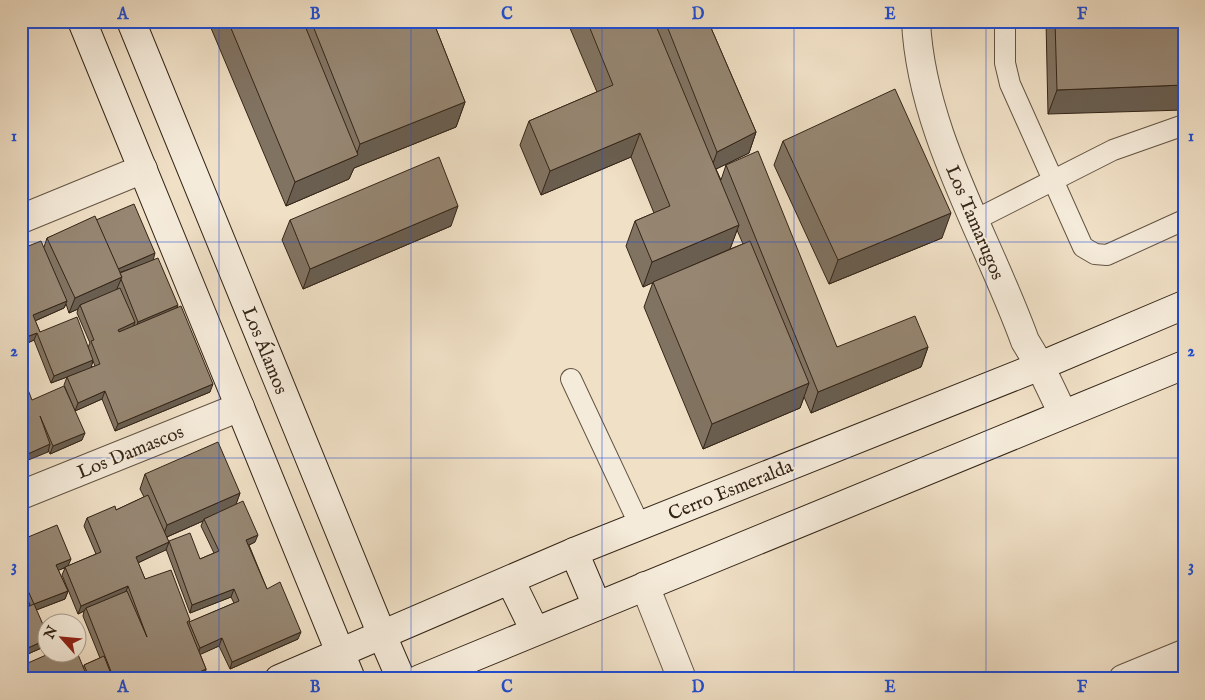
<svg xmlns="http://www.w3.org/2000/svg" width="1205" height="700" font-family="'IM FELL English',serif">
  <rect width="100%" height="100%" fill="#f0e0c6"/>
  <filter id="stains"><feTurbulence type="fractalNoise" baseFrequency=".004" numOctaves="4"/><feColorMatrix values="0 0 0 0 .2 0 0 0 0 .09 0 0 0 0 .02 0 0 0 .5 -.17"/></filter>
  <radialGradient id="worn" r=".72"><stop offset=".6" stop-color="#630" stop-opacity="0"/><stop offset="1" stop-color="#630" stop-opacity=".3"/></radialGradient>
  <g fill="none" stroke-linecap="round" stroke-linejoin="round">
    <g stroke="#635443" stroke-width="22">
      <g id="lane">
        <path d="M1005 21V63L1010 84 1083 247 1095 254 1107 255 1184 220"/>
        <path d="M975 220 1113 150 1184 125"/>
        <path d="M571 379 640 526"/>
      </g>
    </g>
    <g stroke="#635443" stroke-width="30">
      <g id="street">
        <path d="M916 21C921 132 988 238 1025 341L1040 366 1063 414"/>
        <path d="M21 219 143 169"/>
        <path d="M21 495 240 407"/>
        <path d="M645 586 682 679"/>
        <path d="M1123 679 1184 654"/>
      </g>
    </g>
    <g stroke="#342517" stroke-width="30">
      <g id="secondary">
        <path d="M82 21 351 679"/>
        <path d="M131 21 382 635 401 679"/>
        <path d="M574 552 597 606"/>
        <path d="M510 580 535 631"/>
        <path d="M279 679 574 552 1040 366 1184 305"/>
        <path d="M420 679 1184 365"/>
      </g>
    </g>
    <use href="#lane" stroke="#f5ebda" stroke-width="20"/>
    <use href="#street" stroke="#f5ebda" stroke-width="28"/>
    <use href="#secondary" stroke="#f5ebda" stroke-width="28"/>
  </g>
  <g fill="#817362" stroke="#342517" fill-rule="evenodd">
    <path d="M208 21H433L465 102 456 127 354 168 349 179 286 206Z"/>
    <path d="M567 21H708L756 132 749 153 716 169 721 180 726 165 837 347H928L921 367 811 413 804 397 800 408 703 449 644 307 653 282 643 287 626 246 635 221 654 213 631 157 541 195 520 145 529 121 597 92ZM737 230 743 244 730 249Z"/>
    <path d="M1046 21H1184L1048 114Z"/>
    <path d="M783 141 942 238 829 284 774 165Z"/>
    <path d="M96 220 153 260 177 308 210 392 115 431 102 399 75 411 64 385 67 377 51 383 34 340 21 346V249L44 247 47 238ZM66 304 69 313 78 309 77 313 90 343 88 347 40 332 35 321 64 308ZM93 361 95 366 91 367Z"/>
    <path d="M290 220 451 226 303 289 282 240Z"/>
    <path d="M32 400 82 440 50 454 48 450V452Z"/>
    <path d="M145 474 240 493 236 504 255 542 249 545 267 589 298 639 230 669 219 646 200 654 206 669 204 677 199 679H21L84 667V665L100 658 83 616 84 611 78 614 62 575 65 568 58 570 68 591 65 599 36 610 46 646 21 657V540L68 566 96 554 84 526 87 518 116 510 144 497 140 489ZM203 521 201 526 214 553 200 559 168 541 167 537ZM166 549 190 613 231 597 234 603 190 622 145 579 138 563Z"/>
  </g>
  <g fill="#695e50" stroke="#342517">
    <path d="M1184 85V110L1048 114 1057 90Z"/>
    <path d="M465 102 456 127 354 168 349 179 286 206 295 182 356 156 360 144Z"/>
    <path d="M756 132 749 153 710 172 717 152Z"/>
    <path d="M640 133 631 157 541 195 550 171Z"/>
    <path d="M458 206 451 226 303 289 310 269Z"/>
    <path d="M951 213 942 238 829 284 838 260Z"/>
    <path d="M739 225 730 249 643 287 652 262Z"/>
    <path d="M155 253 153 261 118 273 116 270Z"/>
    <path d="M122 277 116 291 80 305 78 309 69 313 75 298Z"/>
    <path d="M67 301 64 308 30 323 33 315Z"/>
    <path d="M178 305 175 313 135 330 138 322Z"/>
    <path d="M135 322 132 330 115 337 118 330Z"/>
    <path d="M37 333 34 340 21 346V339Z"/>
    <path d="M928 347 921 367 811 413 818 392Z"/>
    <path d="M93 360 91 368 51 383 54 376Z"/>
    <path d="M809 383 800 408 703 449 712 424Z"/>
    <path d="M213 384 210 392 115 431 118 424Z"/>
    <path d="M105 391 102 399 75 411 78 403Z"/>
    <path d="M85 433 82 440 50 454 53 446Z"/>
    <path d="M50 444 48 452 21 463V457Z"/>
    <path d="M240 493 235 507 204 519 203 521 162 539 167 525Z"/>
    <path d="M258 535 255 542 243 548 246 540Z"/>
    <path d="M169 542 166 550 133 565 136 557Z"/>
    <path d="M71 559 68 566 53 573 56 565Z"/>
    <path d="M128 586 125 594 86 608 84 611 78 614 81 606Z"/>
    <path d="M234 589 231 597 190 613 192 605Z"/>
    <path d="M68 591 65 599 31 612 34 604Z"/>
    <path d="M301 632 298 639 230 669 232 662Z"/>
    <path d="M222 638 219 646 197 656 200 648Z"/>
    <path d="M48 639 46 646 21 657V651Z"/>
    <path d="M206 669 204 677 199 679H184Z"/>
  </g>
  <g fill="#968672" stroke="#342517">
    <path d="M228 21H303L358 155 295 182Z"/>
    <path d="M311 21H433L465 102 360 144Z"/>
    <path d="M587 21H654L739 225 652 262 635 221 670 206 640 133 550 171 529 121 613 85Z"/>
    <path d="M665 21H708L756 132 717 152Z"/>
    <path d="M1055 21H1184V85L1057 90Z"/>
    <path d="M895 89 951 213 838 260 783 141Z"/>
    <path d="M758 151 837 347 915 316 928 347 818 392 726 165Z"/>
    <path d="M439 157 458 206 310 269 290 220Z"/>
    <path d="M134 204 155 253 118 269 96 220Z"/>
    <path d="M95 216 122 277 75 298 47 238Z"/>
    <path d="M41 241 67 301 33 315 40 332 77 317 93 360 54 376 37 333 21 339V249Z"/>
    <path d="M750 241 809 383 712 424 653 282Z"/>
    <path d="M158 258 178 305 138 322 121 279 122 277 120 273Z"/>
    <path d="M120 288 135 322 118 330 119 332 181 306 213 384 118 424 105 391 78 403 67 377 100 364 91 341 94 340 80 305Z"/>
    <path d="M23 377 32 400 64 386 85 433 53 446 40 416 50 444 21 457V378Z"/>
    <path d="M218 442 240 493 167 525 145 474Z"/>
    <path d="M148 495 169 542 136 557 145 579 171 570 190 620 187 622 206 669 184 679H114L86 608 127 591 147 637 128 586 81 606 65 567 101 552 87 518 115 506 116 510Z"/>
    <path d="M243 501 258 535 246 540 267 589 280 582 301 632 232 662 222 638 200 648 189 622 239 601 234 589 192 605 169 541 190 533 200 559 219 551 204 519Z"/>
    <path d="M57 525 71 559 56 565 68 591 34 604 21 575V540Z"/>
    <path d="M21 584 30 605 21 609Z"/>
    <path d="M34 604 48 636V639L21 651V610Z"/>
    <path d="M53 652H77L88 679H21V666Z"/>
    <path d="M104 656 113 679H90L84 665Z"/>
  </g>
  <path fill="none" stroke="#1d4ed8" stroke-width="1" stroke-opacity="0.55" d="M219 21V679M411 21V679M602 21V679M794 21V679M986 21V679M21 242H1184M21 458H1184"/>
  <g text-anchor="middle" stroke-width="4" stroke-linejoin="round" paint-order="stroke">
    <g font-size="19" fill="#342517" stroke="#f5ebda">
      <text transform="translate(976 222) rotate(67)" y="7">Los Tamarugos</text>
      <text transform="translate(266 350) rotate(68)" y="7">Los Álamos</text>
      <text transform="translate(130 451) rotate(-22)" y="7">Los Damascos</text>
      <text transform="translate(730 489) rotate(-22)" y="7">Cerro Esmeralda</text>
    </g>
  </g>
  <rect width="1205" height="700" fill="none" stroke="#f0e0c6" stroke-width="55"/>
  <g transform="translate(62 638) rotate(297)"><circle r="24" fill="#f5ebda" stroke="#a89c8c"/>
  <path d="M0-4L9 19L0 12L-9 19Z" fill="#8f2418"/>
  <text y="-8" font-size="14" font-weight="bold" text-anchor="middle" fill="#342517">N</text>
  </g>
  <rect x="28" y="28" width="1150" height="644" fill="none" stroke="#1d4ed8" stroke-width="2"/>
  <g font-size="16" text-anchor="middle" font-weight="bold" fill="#1d4ed8">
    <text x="123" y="19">A</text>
    <text x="315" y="19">B</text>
    <text x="507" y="19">C</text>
    <text x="698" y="19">D</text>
    <text x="890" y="19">E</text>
    <text x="1082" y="19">F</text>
    <text x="14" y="141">1</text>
    <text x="1191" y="141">1</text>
    <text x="14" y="356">2</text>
    <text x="1191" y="356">2</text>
    <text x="14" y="571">3</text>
    <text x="1191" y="571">3</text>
    <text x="123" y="692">A</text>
    <text x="315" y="692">B</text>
    <text x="507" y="692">C</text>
    <text x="698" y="692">D</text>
    <text x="890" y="692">E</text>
    <text x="1082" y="692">F</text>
  </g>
  <rect width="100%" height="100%" filter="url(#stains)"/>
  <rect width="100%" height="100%" fill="url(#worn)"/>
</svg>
